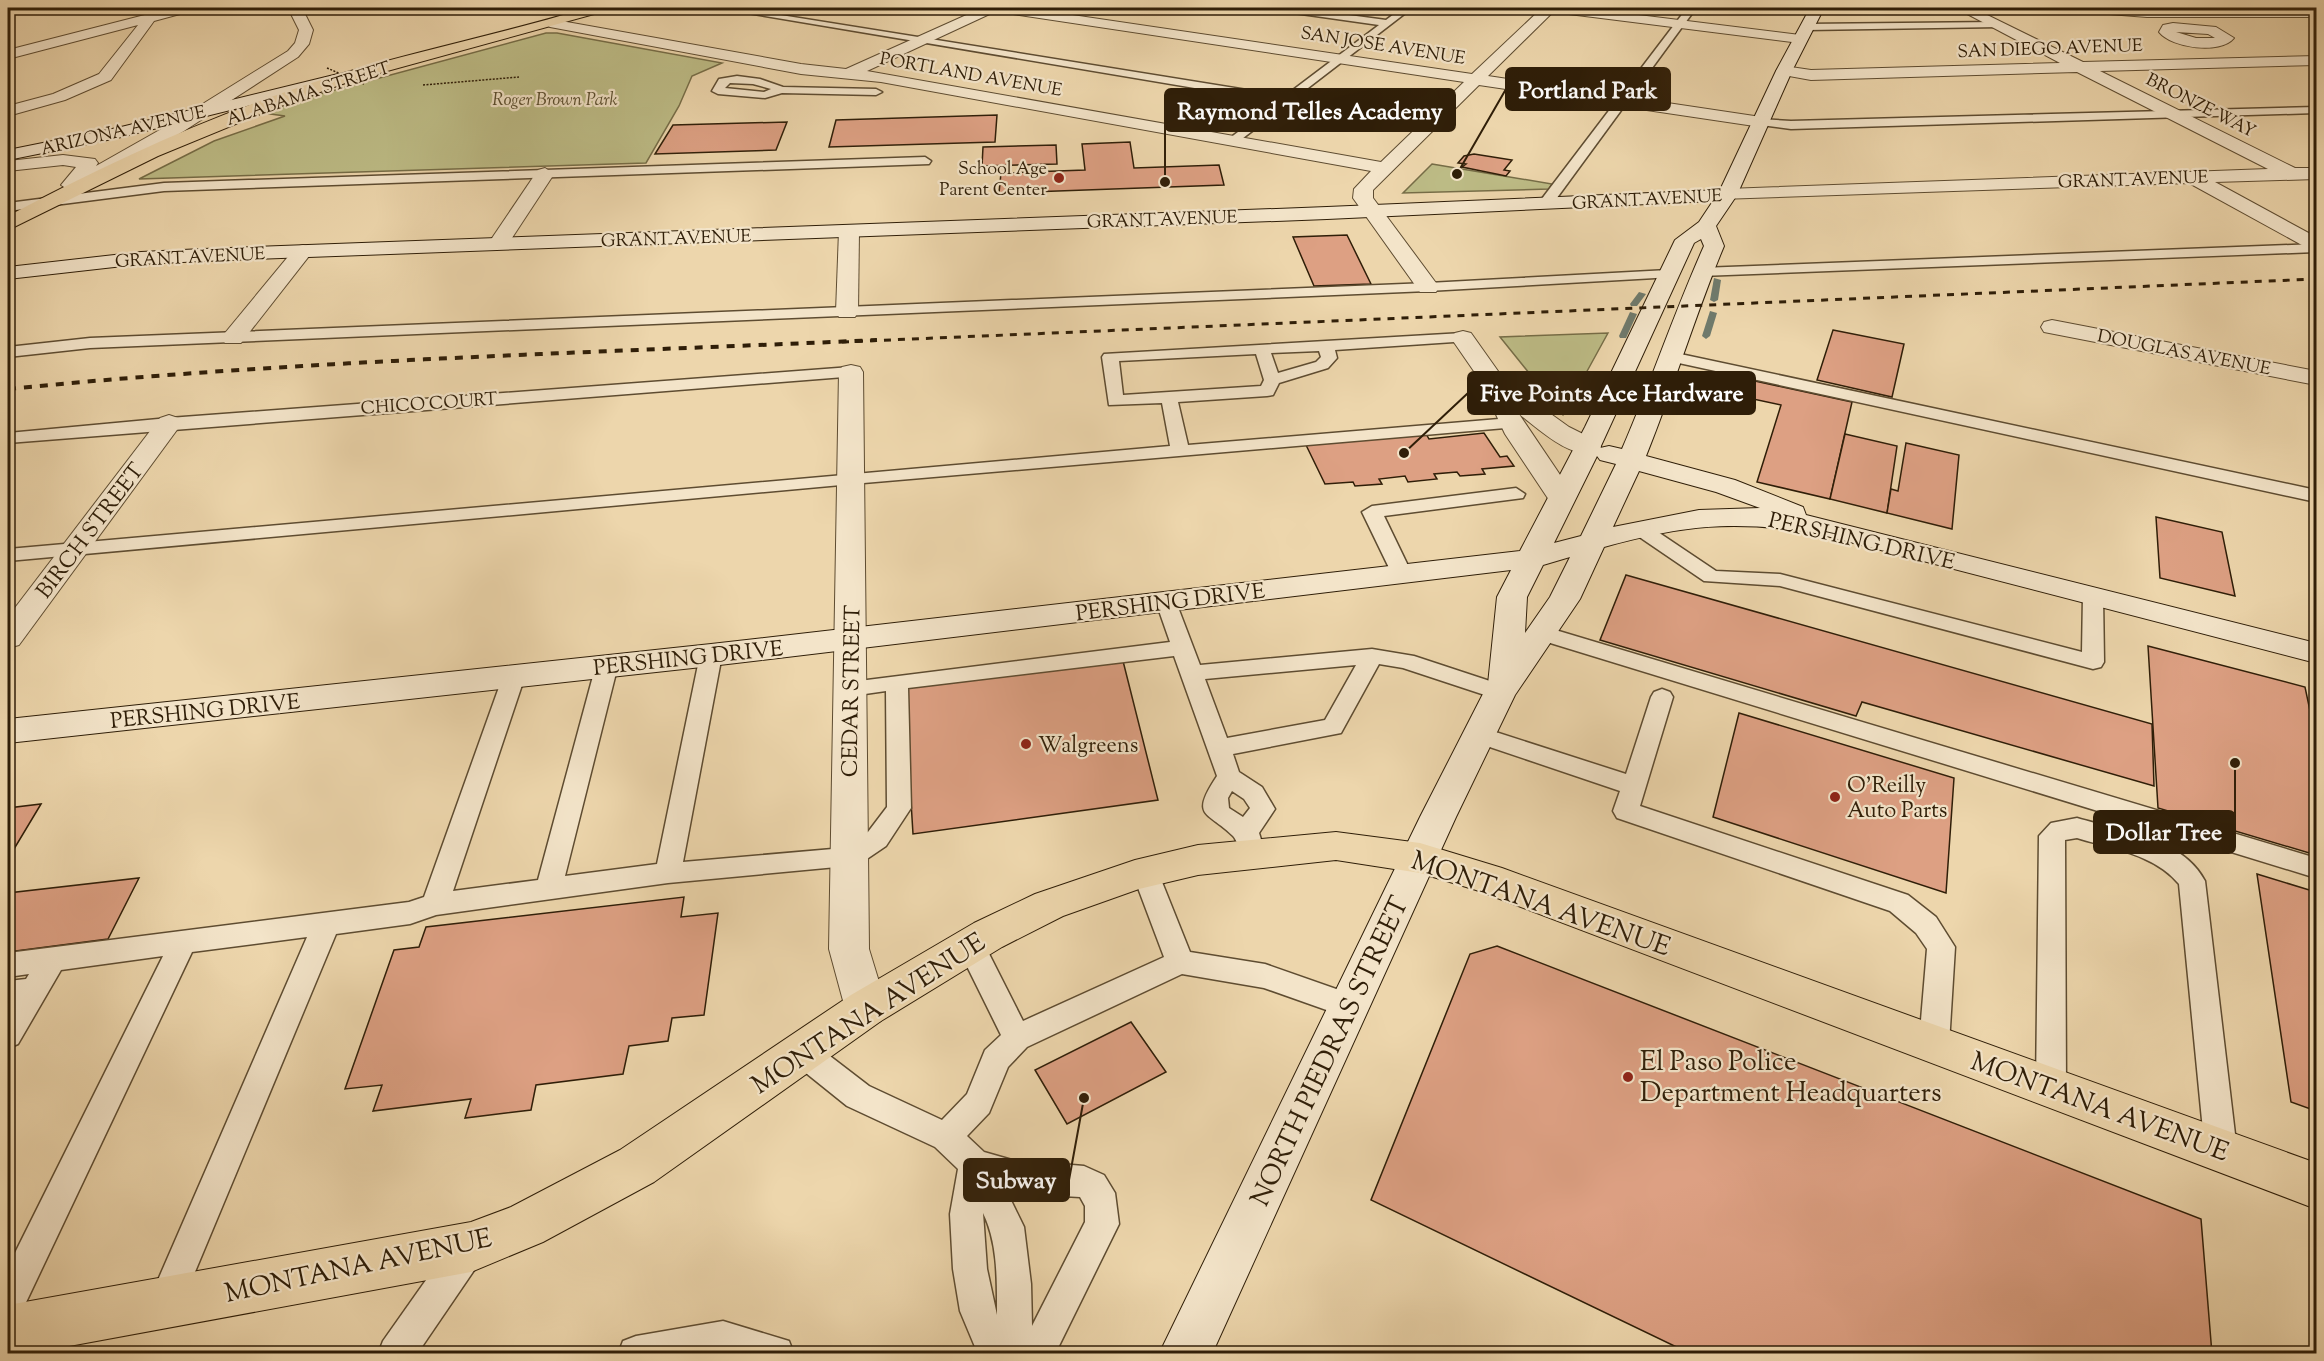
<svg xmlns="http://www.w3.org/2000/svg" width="2324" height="1361" font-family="'Sorts Mill Goudy',serif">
  <rect width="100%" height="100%" fill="#edd6ac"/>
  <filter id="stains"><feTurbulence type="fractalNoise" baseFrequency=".00333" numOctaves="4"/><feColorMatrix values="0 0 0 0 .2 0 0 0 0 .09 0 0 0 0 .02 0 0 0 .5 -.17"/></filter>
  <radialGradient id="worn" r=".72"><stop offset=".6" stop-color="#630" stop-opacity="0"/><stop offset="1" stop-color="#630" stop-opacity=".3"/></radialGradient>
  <g fill="#bdbc86" stroke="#766d47" stroke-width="1.5">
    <path d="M546 33H557L722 63 692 76 679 106 646 163 139 179 214 141 285 116 263 113 309 97Z"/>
    <path d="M1432 164 1552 184 1549 189 1403 193Z"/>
    <path d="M1608 333 1563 415 1500 337Z"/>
  </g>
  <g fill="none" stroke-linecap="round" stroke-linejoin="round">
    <g fill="#6f7a6c" fill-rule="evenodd">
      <path d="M1714 278 1721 280 1718 300 1714 302 1710 300Z"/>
      <path d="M1639 292 1646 294 1637 306H1631L1630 304Z"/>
      <path d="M1710 311 1717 313 1710 336 1706 339 1702 336Z"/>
      <path d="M1630 312 1637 314 1626 338H1620L1619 336Z"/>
    </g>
  </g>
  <g fill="#dda083" stroke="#2f1e08" stroke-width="1.5">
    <path d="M997 115 995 142 829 147 836 120Z"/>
    <path d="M787 122 776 150 655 154 673 125Z"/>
    <path d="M1130 142 1134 168 1219 165 1224 185 999 193 1001 173 1085 170 1082 144Z"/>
    <path d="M1056 145 1057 164 982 166 983 147Z"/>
    <path d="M1474 154 1512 160 1504 170 1510 171 1506 176 1462 167 1466 164 1458 163 1464 156Z"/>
    <path d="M1347 235 1371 284 1314 286 1293 237Z"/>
    <path d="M1833 330 1904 344 1892 397 1817 380Z"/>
    <path d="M1732 376 1852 402 1830 499 1757 482 1781 405 1725 393Z"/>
    <path d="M1425 432 1429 439 1484 433 1500 457 1507 456 1514 466 1482 469 1485 474 1460 476 1457 472 1434 474 1437 479 1408 482 1405 476 1379 479 1382 484 1355 486 1353 482 1325 484 1305 443Z"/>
    <path d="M1845 434 1897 446 1887 513 1830 499Z"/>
    <path d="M1906 443 1959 455 1952 529 1887 513 1891 489 1898 491Z"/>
    <path d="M2156 517 2222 532 2235 596 2160 578Z"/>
    <path d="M1626 575 2152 724 2154 786 1862 702 1856 716 1600 640Z"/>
    <path d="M2148 646 2305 687 2316 739V855L2158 808Z"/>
    <path d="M1123 661 1158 800 913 834 904 687Z"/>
    <path d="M1739 713 1954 778 1946 893 1713 817Z"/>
    <path d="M41 804 8 859V808Z"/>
    <path d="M2257 874 2316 892V1111L2291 1102Z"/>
    <path d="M139 878 108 939 8 952V893Z"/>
    <path d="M684 897 681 917 718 913 704 1015 672 1018 668 1041 629 1046 623 1074 536 1085 531 1110 465 1118 471 1099 373 1111 382 1085 345 1089 394 950 419 947 426 927Z"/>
    <path d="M1497 946 2201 1219 2212 1354H1691L1371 1200 1470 954Z"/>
    <path d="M1131 1022 1166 1072 1067 1124 1035 1070Z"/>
  </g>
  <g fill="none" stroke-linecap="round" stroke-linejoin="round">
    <g stroke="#5e4c31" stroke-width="3">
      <g id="lane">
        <path d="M718 8H737L1285 96 1379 25 1280 11 1276 8H1297L1386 20 1402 8H1412L1234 145 1228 141 1230 138 1278 102Z"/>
        <path d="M1687 8H1696L1551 206H1541V200Z"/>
        <path d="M1997 22 2002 25 2000 27 1807 30 1802 27 1807 24Z"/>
        <path d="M737 76 760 79 783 87 876 89 882 92 876 95 782 93 765 98 718 94 712 91 719 79ZM730 83 753 84 771 89 764 92 725 88Z"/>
        <path d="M2316 107V113L1791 129 1761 125 1755 122 1761 119 1791 121Z"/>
        <path d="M925 157 931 161 929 164 164 191 8 211V203L164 183Z"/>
        <path d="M2316 244V252L1701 276 1694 272 1701 268Z"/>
        <path d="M1668 270 1673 271 1675 274 1673 277 1428 291 90 348 8 357V347L90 338 1428 283Z"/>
        <path d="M1463 333 1469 335 1471 338 1469 341 1335 350 1337 358 1328 368 1279 383 1273 395 1267 396 1178 402 1188 445 1511 418 1520 423 1517 427 852 484 8 561V549L1170 446 1162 403 1109 405 1102 357 1104 354ZM1319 351 1321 357 1316 362 1278 373 1271 353ZM1256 354 1264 380 1261 386 1123 395 1119 361Z"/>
        <path d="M1671 352 2316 490V502L1665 360 1663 357 1665 354Z"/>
        <path d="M851 367 857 368 859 372 857 376 8 443V433L169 418Z"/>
        <path d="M1516 488 1525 494 1523 498 1384 516 1412 574 1409 578H1395L1392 574 1362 512 1372 506Z"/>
        <path d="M1642 524 1649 526 1716 571 1780 574 2082 652 2083 596 2086 591H2100L2103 596 2104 662 2101 667 2093 669 1780 586 1704 581 1635 534 1632 530 1635 526Z"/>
        <path d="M1166 595 1173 597 1176 602 1200 665 1372 649 1414 656 1508 687 1511 692 1508 697 1500 700 1403 668 1379 664 1341 733 1233 754 1239 772 1262 787 1275 809 1259 833 1263 846 1259 853 1250 856 1241 853C1238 848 1237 840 1233 836 1208 811 1189 818 1217 776L1174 656 908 688 911 808 886 846 858 865 668 883 436 915 410 924 336 934 177 1315 165 1320 153 1315 148 1303 307 937 192 952 20 1315 8 1320V1267L163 956 61 970 18 1044 8 1048V1010L10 1005H8V981L26 979 29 974 8 977V953L409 902 424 897 503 676 506 671 514 669 522 671 525 676 453 891 538 880 596 665 599 660 607 658 615 660 618 665 565 876 657 864 700 655 703 650 711 648 719 650 722 655 683 862 844 848 868 832 887 807 886 691 851 696 843 693 840 688 843 683 1170 642 1156 602 1159 597ZM1356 665 1325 720 1227 738 1205 679ZM1232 791 1244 799 1250 808 1243 817 1229 808 1228 798Z"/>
        <path d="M1542 626 2316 858V878L1534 638 1531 633 1534 628Z"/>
        <path d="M1662 689 1670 692 1673 697 1640 806 1908 895 1936 917 1955 947 1949 1044 1944 1053 1934 1057 1924 1053 1919 1044 1927 949 1916 933 1890 911 1617 818 1613 811 1620 791 1472 741 1468 735 1472 729 1480 727 1626 774 1651 697 1654 692Z"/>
        <path d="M2077 818C2120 831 2182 837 2205 881L2237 1151 2232 1162 2221 1166 2210 1162 2205 1151 2179 884C2154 854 2113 849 2077 838L2065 840 2066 1088 2062 1098 2051 1102 2040 1098 2036 1088 2039 836 2051 823Z"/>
        <path d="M1145 862 1154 865 1158 872 1190 952 1265 964 1359 997 1363 1006 1359 1015 1349 1018 1264 988 1182 974 1027 1047 1008 1067 989 1113 967 1136 984 1152 1012 1160 1084 1166 1104 1175 1115 1193 1119 1224 1055 1354H978L960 1311 953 1269 950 1214 958 1169 935 1147 847 1106 791 1061 787 1052 791 1043 802 1039 813 1043 869 1086 942 1120 967 1094 985 1050 1001 1035 957 946 961 938 971 935 981 938 1023 1021 1164 957 1132 872 1136 865ZM1005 1188 1027 1194 1080 1197 1085 1206V1222L1032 1326 1031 1284 1024 1227ZM983 1213C998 1243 997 1281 997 1315L987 1269Z"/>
        <path d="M467 1234 479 1239 484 1251 479 1263 417 1354H378L383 1341 455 1239Z"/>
        <path d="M723 1321 789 1341 794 1354H618L623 1341 636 1336Z"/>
      </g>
    </g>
    <g stroke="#5e4c31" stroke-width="2">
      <g id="street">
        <path d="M172 8H193L191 11 154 21 111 80 65 100 8 116V106L53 94 99 74 138 25 8 59V50Z"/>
        <path d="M288 8H302L313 30 309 44 298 57 184 131 90 185 79 186 70 191 61 185 76 167 63 165 8 171V161L63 155 95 159 98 163 96 166 172 123 288 51 295 43 299 30Z"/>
        <path d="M361 8H381L371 13H361Z"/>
        <path d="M982 8H1025L1472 74 1542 8H1582L1800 35 1807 39 1800 43 1553 12 1488 76 1761 117 1770 122 1761 127 1479 85 1373 190V198L1439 287 1436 292H1420L1353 198 1354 189 1371 171 881 82 801 74 550 27 543 23 550 19 801 64 846 69ZM996 11 1000 12 1464 82 1381 162 867 71Z"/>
        <path d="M1956 8H1973L2083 62 2316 56V65L2100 71 2295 168H2316V179L2215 182 2316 237V251L2309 249 2189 183 1720 199 1717 195 1720 191 1727 189 2268 169 2077 72 1811 80 1778 74 1776 71 1784 66 1811 70 2060 63Z"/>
        <path d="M2077 8 2316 9V17H2147L2084 12Z"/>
        <path d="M2173 23 2216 27 2234 38C2220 55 2172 48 2159 32L2163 25ZM2176 32 2208 34 2215 38H2196Z"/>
        <path d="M545 168 554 174 508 244 505 248H491L488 244 538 170Z"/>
        <path d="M849 225 856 227 859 231 858 312 855 317H839L836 312 839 231 842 227Z"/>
        <path d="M303 245 310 247 313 251 241 343H225L221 338 225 333 296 247Z"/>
        <path d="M2052 320 2316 371V385L2044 332 2041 327 2044 322Z"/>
        <path d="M1463 331 1471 333 1505 381 1569 427 1597 441 1601 447 1597 453C1570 459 1540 430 1519 414L1575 497 1571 503 1561 505 1551 503 1505 434 1480 380 1451 338 1455 333Z"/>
        <path d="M851 365 860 367 863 372 869 949 887 1008 881 1021 866 1026 851 1021 845 1008 829 949 839 372 842 367Z"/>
        <path d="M169 415 178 418 182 423 19 645 8 648V617L160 418Z"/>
      </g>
    </g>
    <g stroke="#2f1e08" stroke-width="2">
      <g id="secondary">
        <path d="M1810 8H1824L1792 71 1737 195 1716 226 1724 246C1695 315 1674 387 1646 456L1735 480 1803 507 1806 515 2316 643V663L1815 533C1734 520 1683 525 1604 547L1580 599 1515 695 1456 817 1212 1354H1159L1420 817 1488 684 1497 597 1511 570 711 666 8 743V719L711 644 1520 551 1585 427 1675 240 1699 222 1713 201 1327 219 203 261 141 264 8 279V267L141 252 203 249 1327 207 1720 190 1776 71ZM1701 239 1704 246C1674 313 1651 382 1622 449L1609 446 1600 448 1694 243ZM1597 456 1600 460 1616 464 1581 536 1554 543ZM1639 471 1716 492 1760 508 1699 510 1613 527ZM1570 557 1550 597 1525 633 1527 597 1543 565Z"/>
        <path d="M338 74 344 76 346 79 344 82 117 138 8 160V150L117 128Z"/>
      </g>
    </g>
    <g stroke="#2f1e08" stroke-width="2">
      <g id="primary">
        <path d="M587 8H607L605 11 351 81 270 110 158 156 8 230V216C113 160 223 110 337 75 420 50 505 33 587 8Z"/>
        <path d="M1336 832 1420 843 1502 868 2316 1163V1209L1476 890 1420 873 1336 860 1198 875 1139 889 1063 916 1002 947 881 1021 654 1182 543 1242 471 1272 26 1354H8V1305L471 1222 511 1207 620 1150 851 995 974 923 1035 894 1135 860 1198 845Z"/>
      </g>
    </g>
    <path stroke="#2f1e08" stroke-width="1.5" stroke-dasharray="2 1.5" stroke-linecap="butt" d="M423 85 519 77"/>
    <use href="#lane" fill="#f3e4c9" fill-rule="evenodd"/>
    <use href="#street" fill="#f3e4c9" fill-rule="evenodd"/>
    <use href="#secondary" fill="#f3e4c9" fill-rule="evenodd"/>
    <use href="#primary" fill="#edd6ac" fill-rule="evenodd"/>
    <path stroke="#2f1e08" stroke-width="3" stroke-dasharray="7 7" stroke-linecap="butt" d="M842 342 2316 279"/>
    <path stroke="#2f1e08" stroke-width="4" stroke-dasharray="8 8" stroke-linecap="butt" d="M8 389C297 360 587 353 877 340"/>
    <path stroke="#2f1e08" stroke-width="1.5" stroke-dasharray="2 1.5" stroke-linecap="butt" d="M327 68 364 84"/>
  </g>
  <g fill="#8f2418" stroke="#f3e4c9" stroke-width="2">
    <circle cx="1059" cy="178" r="6"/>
    <circle cx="1026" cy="744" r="6"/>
    <circle cx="1835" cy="797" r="6"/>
    <circle cx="1628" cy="1077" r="6"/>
  </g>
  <g text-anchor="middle" stroke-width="4.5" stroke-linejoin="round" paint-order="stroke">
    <g font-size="18" fill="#2f1e08" stroke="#f3e4c9">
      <text transform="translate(1383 45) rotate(9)" y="6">SAN JOSE AVENUE</text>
      <text transform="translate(2050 48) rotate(-2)" y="6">SAN DIEGO AVENUE</text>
      <text transform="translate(971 74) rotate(10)" y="6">PORTLAND AVENUE</text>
      <text transform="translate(308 93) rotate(-18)" y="6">ALABAMA STREET</text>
      <text transform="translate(2201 105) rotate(27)" y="6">BRONZE WAY</text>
      <text transform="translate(123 130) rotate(-13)" y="6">ARIZONA AVENUE</text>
      <text transform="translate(2133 179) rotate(-2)" y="6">GRANT AVENUE</text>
      <text transform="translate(1647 199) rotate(-3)" y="6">GRANT AVENUE</text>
      <text transform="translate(1162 219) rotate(-2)" y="6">GRANT AVENUE</text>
      <text transform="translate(676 238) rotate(-2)" y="6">GRANT AVENUE</text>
      <text transform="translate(190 257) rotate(-3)" y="6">GRANT AVENUE</text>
      <text transform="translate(2184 352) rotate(11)" y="6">DOUGLAS AVENUE</text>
      <text transform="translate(429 403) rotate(-4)" y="6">CHICO COURT</text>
    </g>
    <g font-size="18" font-style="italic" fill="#5a4d2e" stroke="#f3e4c9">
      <text x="555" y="105">Roger Brown Park</text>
    </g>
    <g font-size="18" fill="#2f1e08" stroke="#f3e4c9" text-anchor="end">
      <text x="1047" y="174">School Age<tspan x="1047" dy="21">Parent Center</tspan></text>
    </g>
    <g font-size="22" fill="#2f1e08" stroke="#f3e4c9">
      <text transform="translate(89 530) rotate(-53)" y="8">BIRCH STREET</text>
      <text transform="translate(1862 540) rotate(13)" y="8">PERSHING DRIVE</text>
      <text transform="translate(1170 601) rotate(-7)" y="8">PERSHING DRIVE</text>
      <text transform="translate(688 657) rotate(-6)" y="8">PERSHING DRIVE</text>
      <text transform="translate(850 691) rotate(-89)" y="8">CEDAR STREET</text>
      <text transform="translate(205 710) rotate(-6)" y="8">PERSHING DRIVE</text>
    </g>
    <g font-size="22" fill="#2f1e08" stroke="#f3e4c9" text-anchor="start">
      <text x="1038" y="752">Walgreens</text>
      <text x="1847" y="792">O'Reilly<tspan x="1847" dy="25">Auto Parts</tspan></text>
    </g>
    <g font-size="27" fill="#2f1e08" stroke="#f3e4c9">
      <text transform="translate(1541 903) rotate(19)" y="9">MONTANA AVENUE</text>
      <text transform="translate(868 1013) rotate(-33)" y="9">MONTANA AVENUE</text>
      <text transform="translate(1329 1051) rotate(-65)" y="9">NORTH PIEDRAS STREET</text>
      <text transform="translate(2100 1106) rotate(20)" y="9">MONTANA AVENUE</text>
      <text transform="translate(358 1265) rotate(-12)" y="9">MONTANA AVENUE</text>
    </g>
    <g font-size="27" fill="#2f1e08" stroke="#f3e4c9" text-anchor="start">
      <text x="1640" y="1070">El Paso Police<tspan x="1640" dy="31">Department Headquarters</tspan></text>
    </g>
  </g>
  <path fill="none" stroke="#2f1e08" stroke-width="2" d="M1457 174L1506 89M1165 182L1165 110M1404 453L1468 393M2235 763L2235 832M1084 1098L1069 1180"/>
  <g fill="#2f1e08" stroke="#f3e4c9" stroke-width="2">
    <circle cx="1457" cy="174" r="6"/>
    <circle cx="1165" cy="182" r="6"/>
    <circle cx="1404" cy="453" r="6"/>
    <circle cx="2235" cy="763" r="6"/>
    <circle cx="1084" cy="1098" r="6"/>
  </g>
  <g fill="#2f1e08" stroke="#2f1e08" stroke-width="2">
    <rect x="1506" y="68" width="164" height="42" rx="6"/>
    <rect x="1165" y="89" width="290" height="42" rx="6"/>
    <rect x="1468" y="372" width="287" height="42" rx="6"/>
    <rect x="2094" y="811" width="141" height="42" rx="6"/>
    <rect x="964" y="1159" width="105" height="42" rx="6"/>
  </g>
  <g font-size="24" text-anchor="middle" font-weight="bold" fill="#fff">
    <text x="1588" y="98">Portland Park</text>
    <text x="1310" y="119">Raymond Telles Academy</text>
    <text x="1612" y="401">Five Points Ace Hardware</text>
    <text x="2164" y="840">Dollar Tree</text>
    <text x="1016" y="1188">Subway</text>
  </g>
  <rect width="2324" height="1361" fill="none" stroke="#edd6ac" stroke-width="30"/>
  <rect x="9" y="9" width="2306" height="1343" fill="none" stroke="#2f1e08" stroke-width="3"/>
  <rect x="15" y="15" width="2294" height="1331" fill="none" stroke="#2f1e08" stroke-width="1.5"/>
  <rect width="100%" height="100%" filter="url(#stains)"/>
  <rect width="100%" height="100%" fill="url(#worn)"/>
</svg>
